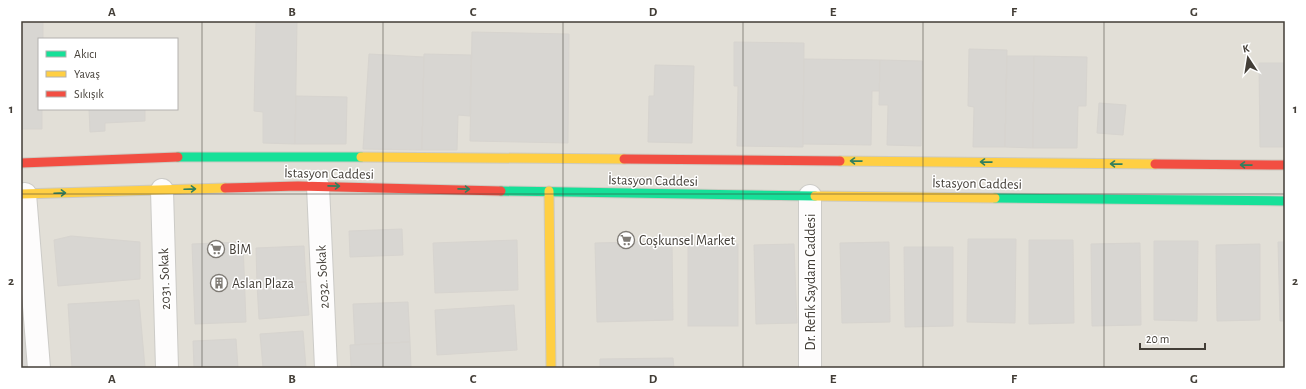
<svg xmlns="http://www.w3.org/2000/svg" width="1306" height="389" font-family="'Alegreya Sans',sans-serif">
  <rect width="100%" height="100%" fill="#efede9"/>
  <path fill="#e2dfd7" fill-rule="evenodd" d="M21 21H1285V368H21ZM39 39H177V109H39Z"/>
  <g fill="#d8d6d2" stroke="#d7d4cf">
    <path d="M21 21H43V39H39V109H42V129H21Z"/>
    <path d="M256 21H297L295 144 263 143V112L254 111Z"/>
    <path d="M472 32 569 34 568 143 470 141Z"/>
    <path d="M734 42 804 43 803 147 737 146 738 86H734Z"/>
    <path d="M969 49 1007 50 1005 147H973L974 107 968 106Z"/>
    <path d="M369 54 424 57 422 150 363 149Z"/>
    <path d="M424 54 471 55 470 116 458 115 457 150H422Z"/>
    <path d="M1007 56H1034L1033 148 1005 147Z"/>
    <path d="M1034 56 1087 57 1086 106H1078L1077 148H1033Z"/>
    <path d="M804 59 880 60V91H872L871 145 803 144Z"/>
    <path d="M880 60 922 61 921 146 887 145 888 105H879Z"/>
    <path d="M1259 63H1285L1284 147H1260Z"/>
    <path d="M655 65 694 66 692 143 648 142 649 96H654Z"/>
    <path d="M296 96 347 97 346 144H295Z"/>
    <path d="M1099 103 1126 105 1123 135 1097 133Z"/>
    <path d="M89 109H145V121L105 123V131L90 132Z"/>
    <path d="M402 229 403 255 350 257 349 231Z"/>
    <path d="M71 236 140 242V279L58 286 54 240Z"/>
    <path d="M968 239H1016L1015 323 967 322Z"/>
    <path d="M517 240 518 290 435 293 433 243Z"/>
    <path d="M1029 240H1073L1074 323 1029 324Z"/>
    <path d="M672 241 673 320 597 322 595 243Z"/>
    <path d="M1154 241H1198L1197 321 1154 320Z"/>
    <path d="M243 242 246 322 195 324 192 244Z"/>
    <path d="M889 242 890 322 842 323 840 243Z"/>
    <path d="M1278 242H1285V321H1280Z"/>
    <path d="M1140 243 1141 325 1092 326 1091 244Z"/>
    <rect x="688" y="244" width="50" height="82"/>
    <path d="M794 244 797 323 756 324 754 245Z"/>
    <path d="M1260 244V320L1217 321 1216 245Z"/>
    <path d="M304 246 306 282 257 284 256 248Z"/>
    <path d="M904 247H953V326L905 327Z"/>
    <path d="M306 282 309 315 259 319 257 284Z"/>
    <path d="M139 300 145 368H72L68 304Z"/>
    <path d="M408 302 410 342 355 345 353 304Z"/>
    <path d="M514 305 517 350 437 355 435 310Z"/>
    <path d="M29 317 34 368H21V318Z"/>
    <path d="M303 331 306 368H263L260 334Z"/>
    <path d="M236 339 238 368H194L193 341Z"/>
    <path d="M410 342 411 368H351L350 345Z"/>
    <path d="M673 358 674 368H600V359Z"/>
  </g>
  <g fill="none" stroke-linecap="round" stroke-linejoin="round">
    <g stroke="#cccbc7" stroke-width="24">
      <g id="street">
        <path d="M318 186 326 368"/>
        <path d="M162 190 167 368"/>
        <path d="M25 194 39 368"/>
        <path d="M810 368V196"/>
      </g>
    </g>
    <g stroke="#cccac1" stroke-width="11">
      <g id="fast">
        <path d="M178 157H361"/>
        <path d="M501 191 815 196"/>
        <path d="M995 198 1285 201"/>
      </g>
    </g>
    <g stroke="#cccac1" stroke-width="11">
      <g id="slow">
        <path d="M361 157 624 159"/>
        <path d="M840 161 1155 164"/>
        <path d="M549 191 551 368"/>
        <path d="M21 194 225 188"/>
        <path d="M815 196 995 198"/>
      </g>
    </g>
    <g stroke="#cccac1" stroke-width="11">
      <g id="jam">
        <path d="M624 159 840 161"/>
        <path d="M21 163 178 157"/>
        <path d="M1155 164 1285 165"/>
        <path d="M225 188 298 186 501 191"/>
      </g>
    </g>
    <use href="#street" stroke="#fdfcfc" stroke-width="22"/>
    <use href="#fast" stroke="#16e098" stroke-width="9"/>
    <use href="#slow" stroke="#ffcf43" stroke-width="9"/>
    <use href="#jam" stroke="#f24e42" stroke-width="9"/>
  </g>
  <defs><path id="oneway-shaft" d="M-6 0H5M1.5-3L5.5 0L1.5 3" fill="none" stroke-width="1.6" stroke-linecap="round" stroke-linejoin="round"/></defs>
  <g stroke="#317f5e">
    <use href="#oneway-shaft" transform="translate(856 161) rotate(-179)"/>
    <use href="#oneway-shaft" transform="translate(986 162) rotate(-179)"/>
    <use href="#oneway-shaft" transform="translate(1116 164) rotate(-179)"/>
    <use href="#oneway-shaft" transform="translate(1246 165) rotate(-179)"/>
    <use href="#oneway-shaft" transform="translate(334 186) rotate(1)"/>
    <use href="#oneway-shaft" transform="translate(190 189) rotate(-2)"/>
    <use href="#oneway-shaft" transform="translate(464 189) rotate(1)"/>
    <use href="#oneway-shaft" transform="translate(60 193) rotate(-2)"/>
  </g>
  <path fill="none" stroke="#433e37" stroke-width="1" stroke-opacity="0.55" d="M202 21V368M383 21V368M563 21V368M743 21V368M923 21V368M1104 21V368M21 194H1285"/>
  <defs>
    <g id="supermarket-ring" transform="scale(0.9)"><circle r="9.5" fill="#fff" stroke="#7f7b75" stroke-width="1.5"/><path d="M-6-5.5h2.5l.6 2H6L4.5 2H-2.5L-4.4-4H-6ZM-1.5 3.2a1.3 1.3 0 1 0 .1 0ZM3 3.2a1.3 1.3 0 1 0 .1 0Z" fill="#7f7b75"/></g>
    <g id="building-ring" transform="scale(0.9)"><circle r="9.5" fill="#fff" stroke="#7f7b75" stroke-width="1.5"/><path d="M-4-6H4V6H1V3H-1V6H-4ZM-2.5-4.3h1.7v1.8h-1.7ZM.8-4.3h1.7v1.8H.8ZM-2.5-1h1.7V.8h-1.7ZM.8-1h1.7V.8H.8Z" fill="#7f7b75"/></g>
  </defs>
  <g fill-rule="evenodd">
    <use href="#supermarket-ring" x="626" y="240"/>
    <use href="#supermarket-ring" x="216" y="249"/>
    <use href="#building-ring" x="219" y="283"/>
  </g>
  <g text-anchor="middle" stroke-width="3" stroke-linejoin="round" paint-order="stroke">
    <g font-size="14" fill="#433e37" stroke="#fff">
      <text transform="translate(329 173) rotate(1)" y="5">İstasyon Caddesi</text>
      <text transform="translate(653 180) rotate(1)" y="5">İstasyon Caddesi</text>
      <text transform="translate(977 183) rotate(1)" y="5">İstasyon Caddesi</text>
      <text transform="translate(322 277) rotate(-93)" y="5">2032. Sokak</text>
      <text transform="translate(164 279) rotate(-92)" y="5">2031. Sokak</text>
      <text transform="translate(810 282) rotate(-90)" y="5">Dr. Refik Saydam Caddesi</text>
    </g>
    <g font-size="14" fill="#433e37" stroke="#fff" text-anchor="start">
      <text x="639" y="245">Coşkunsel Market</text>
      <text x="229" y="254">BİM</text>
      <text x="232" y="288">Aslan Plaza</text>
    </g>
  </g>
  <rect width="1306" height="389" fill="none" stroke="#ffffff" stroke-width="44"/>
  <rect x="38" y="38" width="140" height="72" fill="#ffffff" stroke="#b4b2af"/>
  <rect x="46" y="51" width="20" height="6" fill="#16e098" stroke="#b4b2af"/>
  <text x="74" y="58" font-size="12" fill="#433e37">Akıcı</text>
  <rect x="46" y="71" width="20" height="6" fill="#ffcf43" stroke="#b4b2af"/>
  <text x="74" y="78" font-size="12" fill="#433e37">Yavaş</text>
  <rect x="46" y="91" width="20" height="6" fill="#f24e42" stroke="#b4b2af"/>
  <text x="74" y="98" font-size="12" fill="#433e37">Sıkışık</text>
  <g transform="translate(1248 58) rotate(348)" stroke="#ffffff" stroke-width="3" paint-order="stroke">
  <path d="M0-3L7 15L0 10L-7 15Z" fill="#433e37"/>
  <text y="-6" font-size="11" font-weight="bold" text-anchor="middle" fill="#433e37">K</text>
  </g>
  <path d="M1140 343v6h65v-6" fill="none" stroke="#433e37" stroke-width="2"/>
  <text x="1146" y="343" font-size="12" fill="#433e37" stroke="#ffffff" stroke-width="3" paint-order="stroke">20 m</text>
  <rect x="22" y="22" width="1262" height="345" fill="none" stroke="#433e37" stroke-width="1.5"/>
  <g font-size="13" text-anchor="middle" font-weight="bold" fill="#433e37">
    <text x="112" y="16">A</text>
    <text x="292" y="16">B</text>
    <text x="473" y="16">C</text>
    <text x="653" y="16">D</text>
    <text x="833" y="16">E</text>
    <text x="1014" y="16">F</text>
    <text x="1194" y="16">G</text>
    <text x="11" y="113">1</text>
    <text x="1295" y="113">1</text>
    <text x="11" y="285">2</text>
    <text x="1295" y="285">2</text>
    <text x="112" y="383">A</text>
    <text x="292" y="383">B</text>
    <text x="473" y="383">C</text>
    <text x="653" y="383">D</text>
    <text x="833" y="383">E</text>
    <text x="1014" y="383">F</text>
    <text x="1194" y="383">G</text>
  </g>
</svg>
